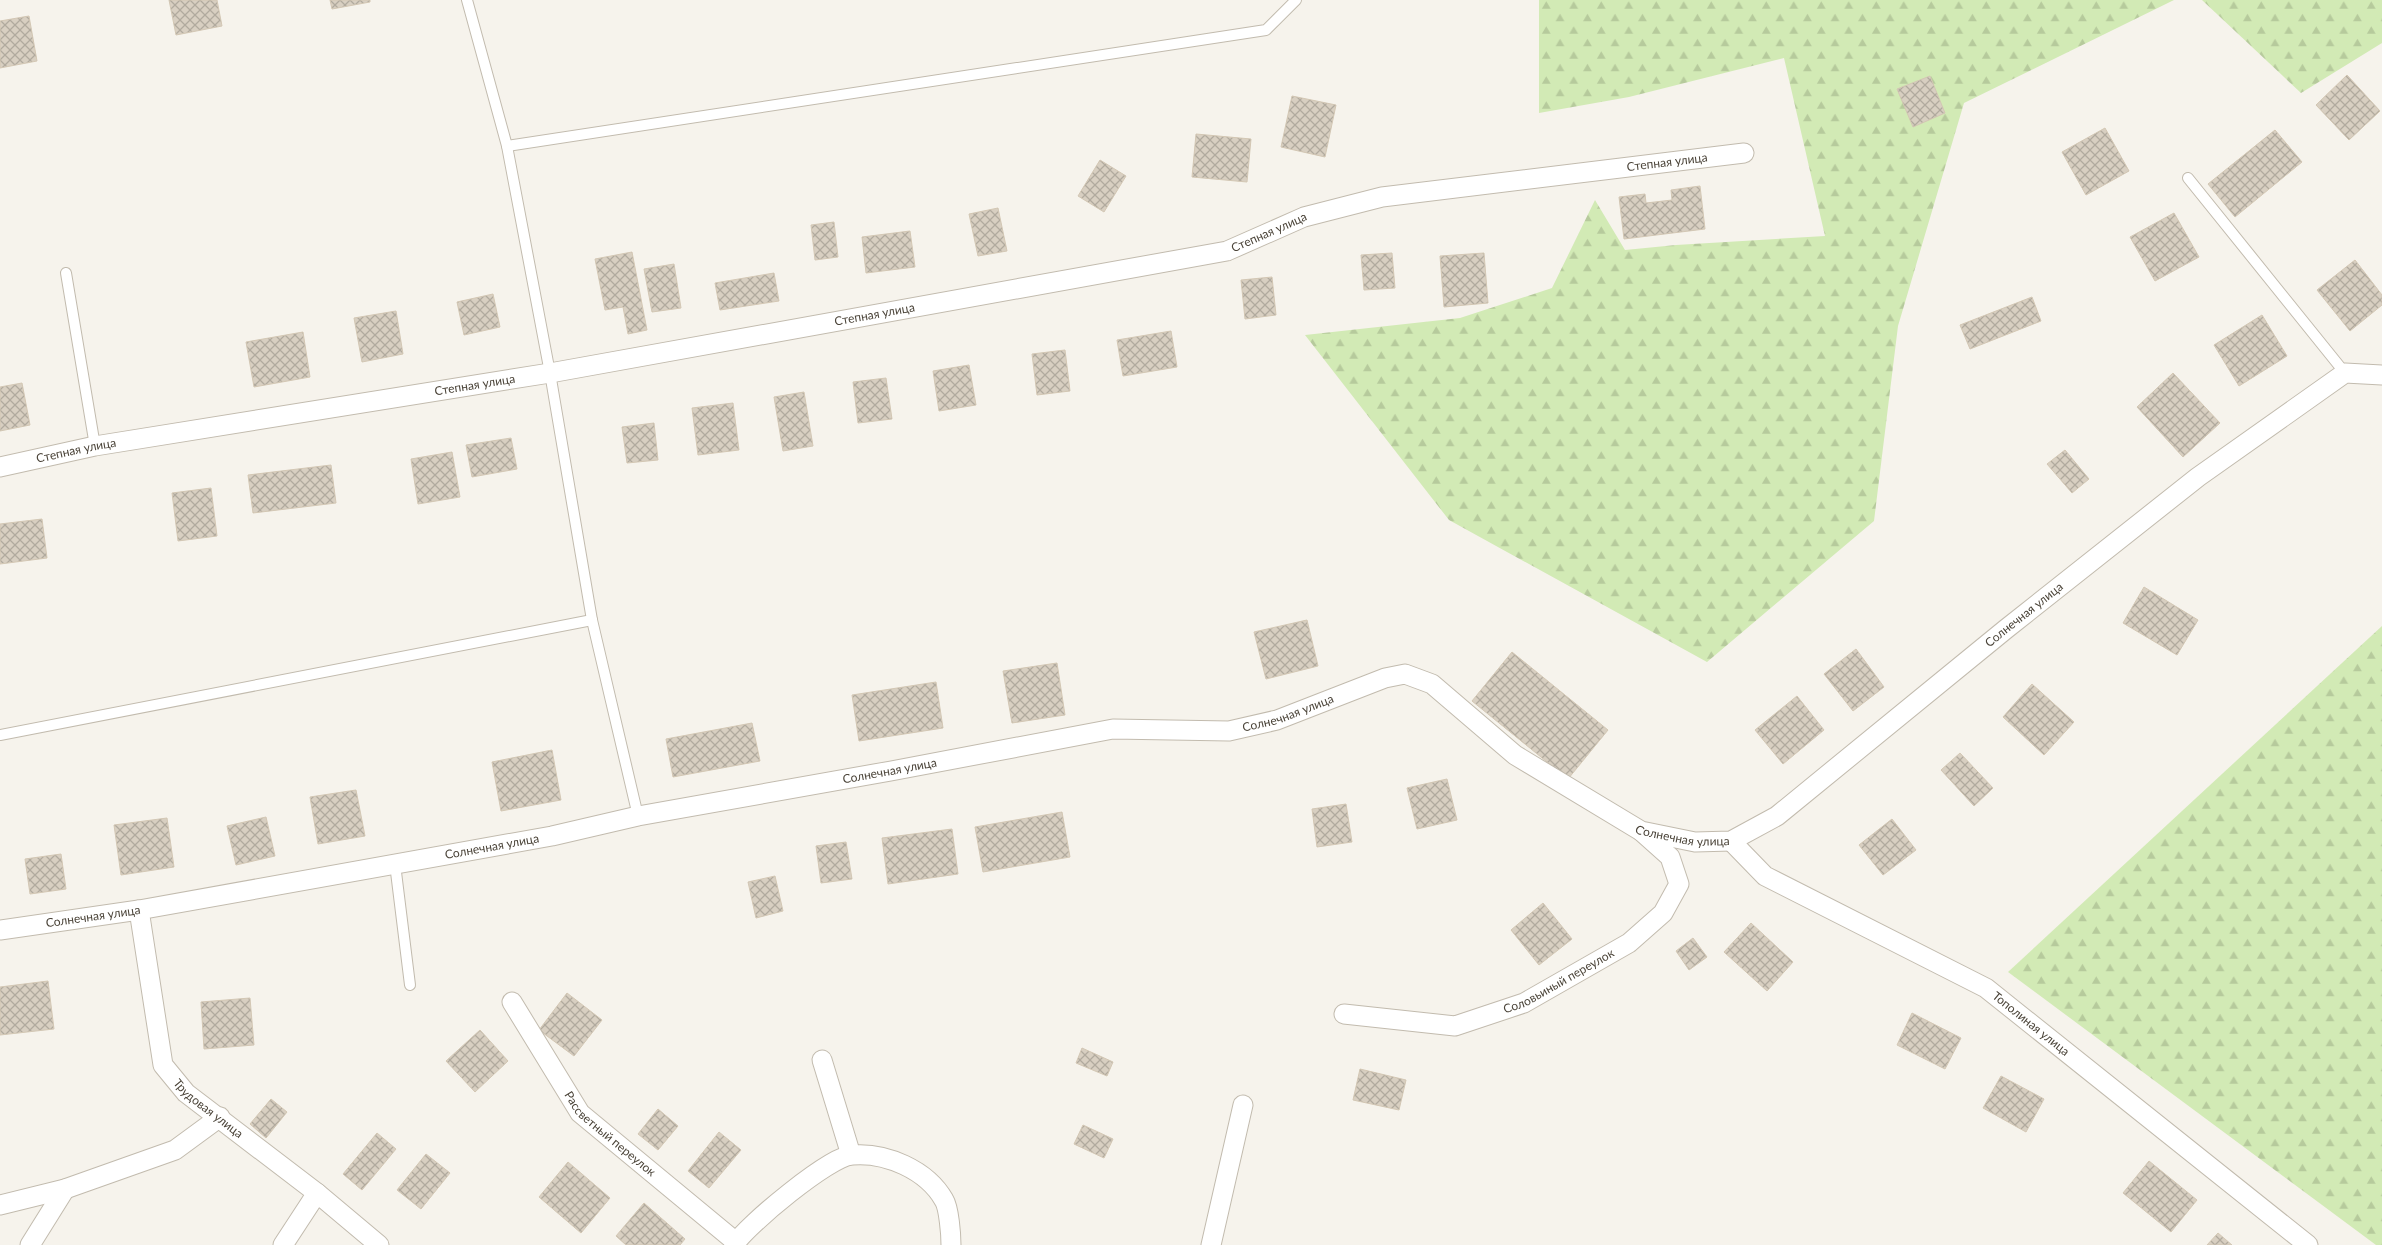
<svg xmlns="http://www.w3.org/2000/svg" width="2382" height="1245" font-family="Lato,sans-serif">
  <defs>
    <pattern id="forest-firs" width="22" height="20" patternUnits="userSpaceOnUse" patternTransform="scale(1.25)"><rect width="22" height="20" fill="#d2eab5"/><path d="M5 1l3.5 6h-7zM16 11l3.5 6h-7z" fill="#b6ca9c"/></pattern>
    <pattern id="building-cross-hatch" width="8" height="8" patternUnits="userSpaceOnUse" patternTransform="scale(1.25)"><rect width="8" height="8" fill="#d8cfc1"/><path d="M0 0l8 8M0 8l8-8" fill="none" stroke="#b1aa9e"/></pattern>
  </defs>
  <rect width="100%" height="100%" fill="#f6f3ec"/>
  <g fill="url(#forest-firs)">
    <path d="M1539 0H2174L1964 103 1898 326 1874 521 1707 662 1449 520 1305 335 1460 318 1552 288 1595 200 1625 250 1676 245 1825 236 1784 58 1629 97 1539 113Z"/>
    <path d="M2202 0H2382V43L2301 93Z"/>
    <path d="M2382 626V1245H2376L2008 972Z"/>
  </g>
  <g fill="url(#building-cross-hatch)" stroke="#d3c7b4">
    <path d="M169 0H217L222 26 176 35Z"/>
    <path d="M330 0H370V2L332 9Z"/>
    <path d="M29 16 37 61 0 68V21Z"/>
    <path d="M2347 75 2380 111 2349 140 2316 105Z"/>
    <path d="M1930 76 1945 113 1913 127 1897 89Z"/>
    <path d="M1292 96 1336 105 1325 157 1281 147Z"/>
    <path d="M2105 128 2129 171 2086 195 2062 152Z"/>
    <path d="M2275 130 2302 162 2235 217 2208 184Z"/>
    <path d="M1196 134 1251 139 1247 182 1192 177Z"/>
    <path d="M1100 160 1126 176 1104 212 1078 196Z"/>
    <path d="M1700 186 1705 229 1624 239 1619 197 1645 194 1646 203 1672 200 1671 190Z"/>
    <path d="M998 208 1007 251 978 256 969 214Z"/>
    <path d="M2174 213 2199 257 2155 281 2130 237Z"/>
    <path d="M834 222 838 257 815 260 811 225Z"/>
    <path d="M910 231 915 267 866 273 862 237Z"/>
    <path d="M632 252 647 330 628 334 623 307 605 310 595 259Z"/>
    <path d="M1392 253 1395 288 1364 290 1361 255Z"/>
    <path d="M1484 253 1488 303 1444 307 1440 256Z"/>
    <path d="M2355 260 2382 295V305L2350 331 2317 290Z"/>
    <path d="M674 264 681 308 652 312 644 269Z"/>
    <path d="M774 273 779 301 720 310 715 283Z"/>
    <path d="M1272 277 1276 315 1245 319 1241 280Z"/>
    <path d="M493 294 500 327 464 335 457 302Z"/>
    <path d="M2032 297 2041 321 1970 349 1960 325Z"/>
    <path d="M396 311 403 354 362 362 354 318Z"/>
    <path d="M2262 315 2287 356 2239 386 2214 345Z"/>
    <path d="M1171 331 1177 367 1123 376 1117 340Z"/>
    <path d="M303 332 310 377 254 387 246 342Z"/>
    <path d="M1065 350 1070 391 1037 395 1032 354Z"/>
    <path d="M969 365 976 405 939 411 933 371Z"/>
    <path d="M2173 373 2220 423 2183 457 2137 407Z"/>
    <path d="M886 378 892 419 858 423 853 382Z"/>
    <path d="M22 383 30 425 0 431V387Z"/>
    <path d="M804 392 813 446 783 451 774 397Z"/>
    <path d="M733 403 739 450 698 455 692 408Z"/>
    <path d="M654 423 658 460 627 463 622 427Z"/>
    <path d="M511 438 517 469 472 477 466 445Z"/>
    <path d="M2065 450 2089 479 2072 493 2047 464Z"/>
    <path d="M452 452 460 497 418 504 411 459Z"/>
    <path d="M331 465 336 503 253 513 248 475Z"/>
    <path d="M211 488 217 536 178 541 172 493Z"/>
    <path d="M42 519 47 558 0 564V524Z"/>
    <path d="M2144 587 2198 620 2177 655 2123 623Z"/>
    <path d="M1307 620 1318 666 1266 679 1254 632Z"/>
    <path d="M1856 649 1884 687 1853 711 1824 674Z"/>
    <path d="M1512 652 1608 730 1568 779 1472 701Z"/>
    <path d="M1057 663 1065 715 1012 723 1003 671Z"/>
    <path d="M936 682 943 728 859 741 852 695Z"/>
    <path d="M2032 684 2074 722 2044 755 2003 717Z"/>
    <path d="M1797 696 1824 730 1783 764 1755 730Z"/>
    <path d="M752 723 760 761 673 777 666 739Z"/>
    <path d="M552 750 561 800 501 811 492 762Z"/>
    <path d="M1960 753 1993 788 1974 806 1941 770Z"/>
    <path d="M1447 779 1457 820 1417 829 1407 788Z"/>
    <path d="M356 790 365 836 318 844 310 797Z"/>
    <path d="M1346 804 1352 842 1317 847 1312 809Z"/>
    <path d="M1062 812 1070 857 983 872 975 827Z"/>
    <path d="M266 817 275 856 236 865 227 826Z"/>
    <path d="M167 818 174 867 121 875 114 825Z"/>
    <path d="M1892 819 1916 850 1883 875 1859 845Z"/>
    <path d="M952 829 958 874 888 884 882 838Z"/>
    <path d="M846 842 852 879 821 883 816 846Z"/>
    <path d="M61 854 66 889 30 894 25 859Z"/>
    <path d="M775 876 783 911 756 918 748 882Z"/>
    <path d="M1543 903 1572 939 1539 965 1511 930Z"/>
    <path d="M1751 923 1793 962 1767 991 1724 952Z"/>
    <path d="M1693 938 1707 957 1689 970 1676 951Z"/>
    <path d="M48 981 54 1029 0 1035V987Z"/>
    <path d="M567 993 602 1020 574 1056 539 1030Z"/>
    <path d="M250 998 254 1045 204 1049 201 1002Z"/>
    <path d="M1912 1013 1961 1038 1945 1069 1897 1045Z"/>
    <path d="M480 1030 508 1061 475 1092 446 1061Z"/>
    <path d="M1082 1048 1113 1062 1107 1076 1076 1063Z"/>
    <path d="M1360 1069 1406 1080 1399 1110 1353 1100Z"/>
    <path d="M2001 1076 2044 1099 2026 1132 1983 1108Z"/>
    <path d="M271 1099 287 1112 266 1138 250 1124Z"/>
    <path d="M658 1109 678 1126 658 1150 638 1134Z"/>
    <path d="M1083 1125 1113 1139 1104 1158 1074 1144Z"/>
    <path d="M719 1132 741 1150 709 1188 688 1171Z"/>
    <path d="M377 1133 396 1149 362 1190 343 1174Z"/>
    <path d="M426 1154 450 1173 421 1209 397 1190Z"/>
    <path d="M2149 1161 2197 1200 2171 1232 2123 1193Z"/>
    <path d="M568 1162 610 1198 581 1233 539 1197Z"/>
    <path d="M644 1203 685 1239 680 1245H626L616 1236Z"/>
    <path d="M2218 1233 2232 1245H2207Z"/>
  </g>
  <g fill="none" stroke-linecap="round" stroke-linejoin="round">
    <g stroke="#c2bbae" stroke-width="12">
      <g id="service">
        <path d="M467 0 507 146 550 373 592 620 638 816"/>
        <path d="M507 146 1266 30 1296 0"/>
        <path d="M2188 178 2345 373"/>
        <path d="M66 273 95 446"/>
        <path d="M0 735 592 620"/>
        <path d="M395 864 410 985"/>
      </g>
    </g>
    <g stroke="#c2bbae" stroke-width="21">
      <g id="minor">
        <path id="s1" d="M0 467 95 446 550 373 1227 251 1304 217 1382 197 1744 153"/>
        <path id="s2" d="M1731 841 1765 876 1986 988 2308 1245"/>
        <path id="s3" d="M139 910 163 1065 186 1093 317 1193 379 1245"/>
        <path id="s4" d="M0 930 139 910 552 836 638 816 891 771 1113 729 1229 731 1277 720 1385 678 1405 674 1432 684 1515 755 1641 831 1695 842 1731 841 1777 816 2006 629 2198 477 2345 373 2382 375"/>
        <path id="s5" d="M512 1002 580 1113 736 1242"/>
        <path id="s6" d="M1344 1014 1455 1026 1524 1003 1629 943 1663 913 1679 884 1670 857 1642 832"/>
        <path d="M822 1060 851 1155"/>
        <path d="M0 1205 65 1189 175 1150 220 1117"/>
        <path d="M30 1245 65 1189"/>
        <path d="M283 1245 317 1193"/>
        <path d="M734 1245C747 1225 830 1156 852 1155 886 1152 927 1170 944 1200 949 1208 951 1235 951 1245"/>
        <path d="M1211 1245 1243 1105"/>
      </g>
    </g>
    <use href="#service" stroke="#fff" stroke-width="10"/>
    <use href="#minor" stroke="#fff" stroke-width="19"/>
  </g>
  <g text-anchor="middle" stroke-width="4" stroke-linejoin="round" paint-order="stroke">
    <g font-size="12" fill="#4b4439" stroke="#fff">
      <text dy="4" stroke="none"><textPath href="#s1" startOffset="1698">Степная улица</textPath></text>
      <text dy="4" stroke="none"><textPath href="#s1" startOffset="1292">Степная улица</textPath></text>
      <text dy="4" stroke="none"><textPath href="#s1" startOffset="888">Степная улица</textPath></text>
      <text dy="4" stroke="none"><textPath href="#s1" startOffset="482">Степная улица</textPath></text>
      <text dy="4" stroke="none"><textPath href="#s1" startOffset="78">Степная улица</textPath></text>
      <text dy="4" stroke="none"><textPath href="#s4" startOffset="2180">Солнечная улица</textPath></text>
      <text dy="4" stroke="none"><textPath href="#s4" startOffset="1309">Солнечная улица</textPath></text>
      <text dy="4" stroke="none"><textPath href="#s4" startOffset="904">Солнечная улица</textPath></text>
      <text dy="4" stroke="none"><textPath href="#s4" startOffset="1760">Солнечная улица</textPath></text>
      <text dy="4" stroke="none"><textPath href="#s4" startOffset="499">Солнечная улица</textPath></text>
      <text dy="4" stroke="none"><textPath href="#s4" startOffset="94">Солнечная улица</textPath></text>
      <text dy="4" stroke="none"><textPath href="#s6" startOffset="225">Соловьиный переулок</textPath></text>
      <text dy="4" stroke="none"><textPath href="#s2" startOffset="354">Тополиная улица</textPath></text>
      <text dy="4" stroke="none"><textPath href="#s3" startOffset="220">Трудовая улица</textPath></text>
      <text dy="4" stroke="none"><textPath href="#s5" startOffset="166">Рассветный переулок</textPath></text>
    </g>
  </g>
</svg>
